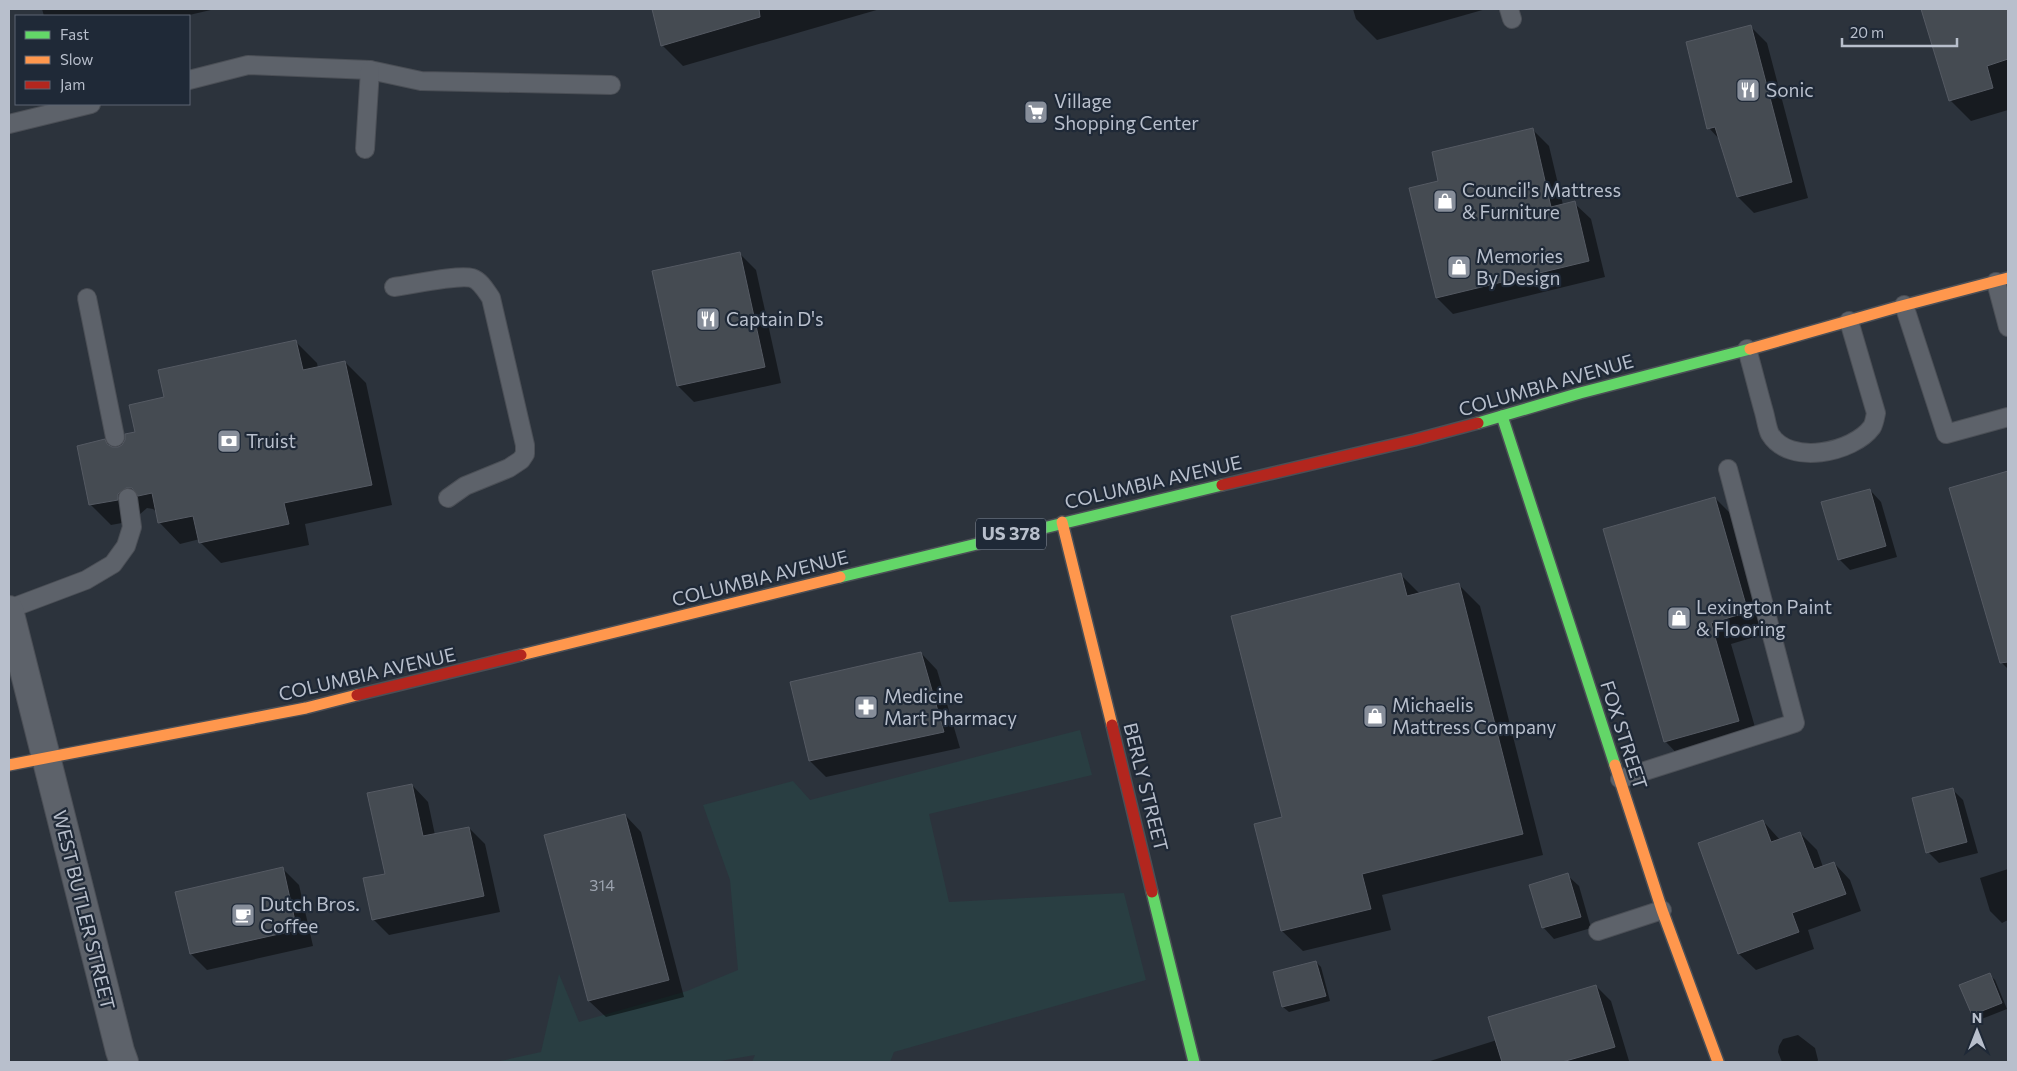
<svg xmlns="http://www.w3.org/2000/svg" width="2017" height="1071" font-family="Commissioner,sans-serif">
  <rect width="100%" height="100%" fill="#2c333c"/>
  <path fill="#293e42" d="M1080 730 1092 775 929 814 949 902 1124 893 1146 980 894 1052 890 1062H752L755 1055 714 1062H496L541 1052 559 974 579 1022 687 991 738 970 730 880 703 805 793 781 810 800Z"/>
  <g fill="#0007">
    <path d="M42 9H215L185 16H44Z"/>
    <path d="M653 9H880L683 66 662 45Z"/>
    <path d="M1353 9H1486L1377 40 1356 19Z"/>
    <path d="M1922 9H2008V86L2007 87 2008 110 1971 121 1950 100Z"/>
    <path d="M1750 26 1767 43 1808 198 1754 213 1738 197 1720 140 1709 128Z"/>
    <path d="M1532 129 1549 146 1563 205 1574 203 1591 219 1605 277 1453 314 1437 298 1440 182Z"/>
    <path d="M740 254 756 270 781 383 694 402 678 386Z"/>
    <path d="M296 342 317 363 318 368 345 362 366 383 392 505 305 524 309 545 221 563 201 543 200 539 180 544 160 523 158 513 153 509 147 508 139 515 138 520 111 525 90 504 104 440 112 448 118 449 136 433 166 398Z"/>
    <path d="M2008 472V669L2001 662 1950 489Z"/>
    <path d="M1870 490 1881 502 1897 557 1850 570 1839 559Z"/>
    <path d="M1715 498 1736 519 1768 633 1731 644 1759 741 1686 763 1666 742 1604 529Z"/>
    <path d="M1401 575 1420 594 1459 585 1480 606 1543 855 1382 895 1391 930 1303 951 1282 931 1283 818Z"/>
    <path d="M921 653 937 670 960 748 826 777 810 761Z"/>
    <path d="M412 785 428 802 435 835 469 828 485 844 500 912 389 935 373 919Z"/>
    <path d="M1952 789 1963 800 1978 853 1939 863 1928 852Z"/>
    <path d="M625 815 641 832 684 997 606 1017 589 1001 546 836Z"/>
    <path d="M1763 821 1780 840 1800 833 1817 850 1823 867 1834 863 1850 880 1861 911 1808 930 1814 949 1756 970 1739 954 1700 843Z"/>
    <path d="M283 869 299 885 313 946 207 970 191 954Z"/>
    <path d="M2008 869V920L2002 923 1990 911 1980 878Z"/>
    <path d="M1567 875 1579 886 1591 928 1554 939 1543 927Z"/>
    <path d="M1316 962 1321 967 1330 1001 1289 1012 1283 1007Z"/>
    <path d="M1989 974 1995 980 2007 1009 1979 1020 1973 1015 1961 986Z"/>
    <path d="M1596 986 1611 1001 1629 1061 1427 1062 1497 1040Z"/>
    <path d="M1798 1035 1815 1048 1818 1060 1817 1062H1782L1778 1052 1779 1046 1783 1039Z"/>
  </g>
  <g fill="#454b52" stroke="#555a63">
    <path d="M652 9H759L760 17 661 46Z"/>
    <path d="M1921 9H2008V59L1987 66 1993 88 1949 101Z"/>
    <path d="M1751 25 1792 182 1737 197 1715 127 1707 129 1686 42Z"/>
    <path d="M1533 128 1551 207 1575 201 1589 261 1436 298 1409 188 1438 181 1432 152Z"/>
    <path d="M740 252 765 367 677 386 652 271Z"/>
    <path d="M296 340 303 370 345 361 372 485 284 503 289 524 199 543 193 516 158 523 152 493 138 496 132 488H126L118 494V500L89 505 77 446 105 439 107 444 112 447H118L122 445 125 440V434L135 432 129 405 164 397 158 370Z"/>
    <path d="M2008 471V662L2000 663 1949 488Z"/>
    <path d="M1870 489 1886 546 1838 560 1821 502Z"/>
    <path d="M1715 497 1748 612 1711 623 1739 721 1664 742 1603 529Z"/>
    <path d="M1401 573 1407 596 1459 583 1523 834 1362 874 1371 909 1281 931 1254 824 1282 817 1231 616Z"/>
    <path d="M921 652 944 732 809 761 790 682Z"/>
    <path d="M412 784 423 836 469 827 484 896 372 920 363 878 385 874 367 793Z"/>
    <path d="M1953 788 1967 842 1926 853 1912 798Z"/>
    <path d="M625 814 669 980 588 1001 544 835Z"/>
    <path d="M1763 820 1771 842 1800 832 1814 869 1834 862 1846 894 1792 913 1799 932 1738 954 1698 843Z"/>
    <path d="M283 867 297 930 190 954 175 892Z"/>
    <path d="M1568 873 1581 917 1542 928 1529 885Z"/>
    <path d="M1316 961 1326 996 1282 1007 1273 972Z"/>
    <path d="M1990 973 2002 1003 1972 1015 1959 985Z"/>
    <path d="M1596 985 1615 1047 1562 1062H1502L1488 1017Z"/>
  </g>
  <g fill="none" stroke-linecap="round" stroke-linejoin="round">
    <g stroke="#4b4f56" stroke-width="20">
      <g id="lane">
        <path d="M1509 9 1512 19"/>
        <path d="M189 80 248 65 370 70 421 81 611 85"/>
        <path d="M9 124 91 104"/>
        <path d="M365 149 370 70"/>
        <path d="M1996 282 2008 327"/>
        <path d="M394 287C411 285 458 274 472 278 481 281 486 291 491 298L525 445V454L521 460 509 468 465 486 448 498"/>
        <path d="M87 298 115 437"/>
        <path d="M1904 305 1946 434 2008 417"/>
        <path d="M1747 349C1753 370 1758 391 1764 412 1766 419 1767 428 1770 434 1789 466 1853 453 1872 427 1874 424 1875 418 1876 413L1849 321"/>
        <path d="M9 609 86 580 113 564 126 546 132 527 128 498"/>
        <path d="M1620 779 1795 723 1728 469"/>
        <path d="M1598 931 1662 910"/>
      </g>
    </g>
    <g stroke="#4b4f56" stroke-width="30">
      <path id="street" d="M9 610 120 1051 124 1062"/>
    </g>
    <g stroke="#4b4f56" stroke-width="14">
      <g id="fast">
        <path d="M1502 416 1615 765"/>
        <path d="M1478 423 1580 393 1750 349"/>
        <path d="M840 577 1222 485"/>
        <path d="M1152 892 1194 1062"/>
      </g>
    </g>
    <g stroke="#4b4f56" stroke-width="14">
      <g id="slow">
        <path d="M1750 349 1894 308 2008 278"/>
        <path d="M1062 522 1112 725"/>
        <path d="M521 655 840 577"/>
        <path d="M9 765 306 708 357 695"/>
        <path d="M1615 765 1662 910 1718 1062"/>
      </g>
    </g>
    <g stroke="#4b4f56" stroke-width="14">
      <g id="jam">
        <path d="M1222 485 1414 440 1478 423"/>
        <path d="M357 695 521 655"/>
        <path d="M1112 725 1152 892"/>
      </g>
    </g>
    <use href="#lane" stroke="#5d626a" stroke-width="18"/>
    <use href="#street" stroke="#5d626a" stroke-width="28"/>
    <use href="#fast" stroke="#63d668" stroke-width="11"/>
    <use href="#slow" stroke="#ff974d" stroke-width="11"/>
    <use href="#jam" stroke="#b3261e" stroke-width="11"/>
  </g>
  <defs>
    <g id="restaurant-square" transform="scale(1.25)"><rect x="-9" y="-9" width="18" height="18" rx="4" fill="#878e9a" stroke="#1f2937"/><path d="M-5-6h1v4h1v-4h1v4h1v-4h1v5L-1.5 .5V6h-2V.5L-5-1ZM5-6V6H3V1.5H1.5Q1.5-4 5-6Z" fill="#fff"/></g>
    <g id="supermarket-square" transform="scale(1.25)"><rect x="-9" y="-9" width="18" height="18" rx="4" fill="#878e9a" stroke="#1f2937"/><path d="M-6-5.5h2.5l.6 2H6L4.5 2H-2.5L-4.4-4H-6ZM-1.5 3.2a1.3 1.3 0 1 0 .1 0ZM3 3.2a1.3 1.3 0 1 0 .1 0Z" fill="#fff"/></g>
    <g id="shop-square" transform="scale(1.25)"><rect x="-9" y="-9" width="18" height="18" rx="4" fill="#878e9a" stroke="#1f2937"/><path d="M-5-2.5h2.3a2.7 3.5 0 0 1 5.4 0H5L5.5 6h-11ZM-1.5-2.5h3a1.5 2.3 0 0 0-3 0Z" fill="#fff"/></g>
    <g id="bank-square" transform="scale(1.25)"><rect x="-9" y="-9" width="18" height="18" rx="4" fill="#878e9a" stroke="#1f2937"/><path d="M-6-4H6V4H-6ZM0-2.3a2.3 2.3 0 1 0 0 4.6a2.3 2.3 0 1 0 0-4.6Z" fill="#fff"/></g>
    <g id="pharmacy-square" transform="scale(1.25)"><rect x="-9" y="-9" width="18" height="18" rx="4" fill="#878e9a" stroke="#1f2937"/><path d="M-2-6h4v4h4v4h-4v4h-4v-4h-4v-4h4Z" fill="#fff"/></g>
    <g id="cafe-square" transform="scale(1.25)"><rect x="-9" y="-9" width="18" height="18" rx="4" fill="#878e9a" stroke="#1f2937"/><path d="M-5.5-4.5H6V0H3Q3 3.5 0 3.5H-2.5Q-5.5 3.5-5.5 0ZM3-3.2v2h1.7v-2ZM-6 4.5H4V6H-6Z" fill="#fff"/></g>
  </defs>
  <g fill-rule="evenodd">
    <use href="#restaurant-square" x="1748" y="90"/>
    <use href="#supermarket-square" x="1036" y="112"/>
    <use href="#shop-square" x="1445" y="201"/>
    <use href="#shop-square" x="1459" y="267"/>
    <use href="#restaurant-square" x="708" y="319"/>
    <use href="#bank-square" x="229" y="441"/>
    <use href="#shop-square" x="1679" y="618"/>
    <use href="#pharmacy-square" x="866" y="707"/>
    <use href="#shop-square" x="1375" y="716"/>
    <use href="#cafe-square" x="243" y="915"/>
  </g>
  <g text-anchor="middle" stroke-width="4.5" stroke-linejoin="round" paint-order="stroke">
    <g font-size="16" fill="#9ba2ae">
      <text x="602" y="891">314</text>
    </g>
    <rect fill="#1f2937" stroke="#8a929f" stroke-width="1" x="976" y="518.5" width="70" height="31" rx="4"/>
    <g font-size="18" font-weight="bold" fill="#b8bfcc">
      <text x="1011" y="540">US 378</text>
    </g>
    <g font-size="19" fill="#b8bfcc" stroke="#1f2937" text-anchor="start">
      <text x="1766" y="97">Sonic</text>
      <text x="1054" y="108">Village<tspan x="1054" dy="22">Shopping Center</tspan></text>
      <text x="1462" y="197">Council's Mattress<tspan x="1462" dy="22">&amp; Furniture</tspan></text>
      <text x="1476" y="263">Memories<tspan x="1476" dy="22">By Design</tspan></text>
      <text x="726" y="326">Captain D's</text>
      <text x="246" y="448">Truist</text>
      <text x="1696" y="614">Lexington Paint<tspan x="1696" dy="22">&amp; Flooring</tspan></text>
      <text x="884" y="703">Medicine<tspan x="884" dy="22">Mart Pharmacy</tspan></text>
      <text x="1392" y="712">Michaelis<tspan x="1392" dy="22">Mattress Company</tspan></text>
      <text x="260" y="911">Dutch Bros.<tspan x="260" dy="22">Coffee</tspan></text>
    </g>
    <g font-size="19" fill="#b8bfcc" stroke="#1f2937">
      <text transform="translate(1546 385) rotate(-16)" y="7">COLUMBIA AVENUE</text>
      <text transform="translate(1153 482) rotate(-13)" y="7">COLUMBIA AVENUE</text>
      <text transform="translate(760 578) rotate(-14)" y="7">COLUMBIA AVENUE</text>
      <text transform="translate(367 674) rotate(-13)" y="7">COLUMBIA AVENUE</text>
      <text transform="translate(1624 735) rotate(72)" y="7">FOX STREET</text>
      <text transform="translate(1146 787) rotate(76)" y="7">BERLY STREET</text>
      <text transform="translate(84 910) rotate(76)" y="7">WEST BUTLER STREET</text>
    </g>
  </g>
  <rect width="2017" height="1071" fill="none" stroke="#b8bfcc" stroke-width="20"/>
  <rect x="15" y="15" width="175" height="90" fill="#1f2937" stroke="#5c6573"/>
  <rect x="25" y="31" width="25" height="8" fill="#63d668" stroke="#5c6573"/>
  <text x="60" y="40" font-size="15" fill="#b8bfcc">Fast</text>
  <rect x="25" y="56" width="25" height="8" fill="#ff974d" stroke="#5c6573"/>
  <text x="60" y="65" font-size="15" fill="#b8bfcc">Slow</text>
  <rect x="25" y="81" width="25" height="8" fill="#b3261e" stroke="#5c6573"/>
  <text x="60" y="90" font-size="15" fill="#b8bfcc">Jam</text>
  <g transform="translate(1977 1031)" stroke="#1f2937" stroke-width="4" paint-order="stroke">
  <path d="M0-4L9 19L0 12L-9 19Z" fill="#b8bfcc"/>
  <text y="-8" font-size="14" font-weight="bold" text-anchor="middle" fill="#b8bfcc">N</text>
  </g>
  <path d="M1842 38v8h115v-8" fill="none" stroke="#b8bfcc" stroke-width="2.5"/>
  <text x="1850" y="38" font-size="15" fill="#b8bfcc" stroke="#1f2937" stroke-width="4" paint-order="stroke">20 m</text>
</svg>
